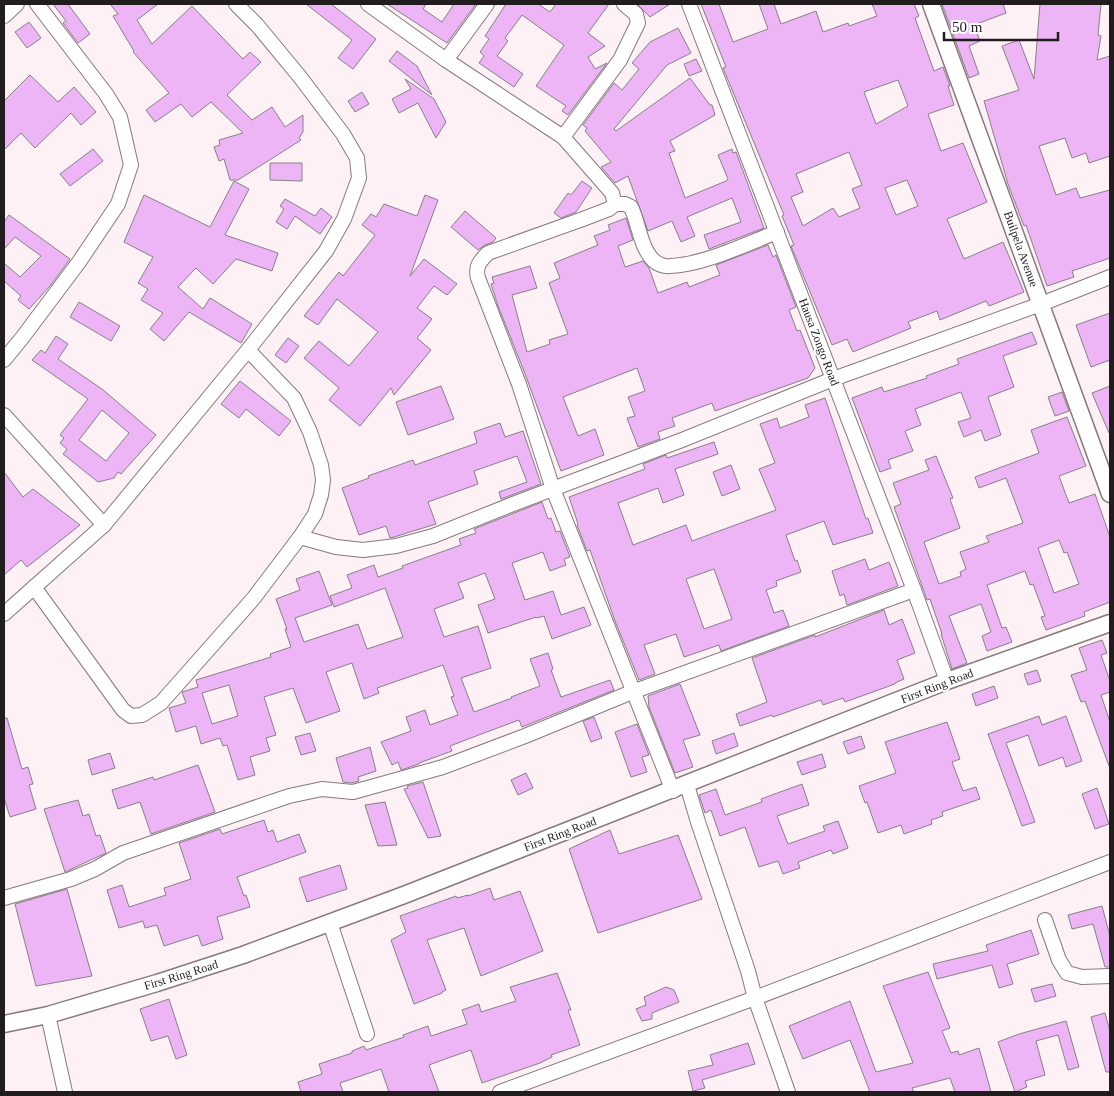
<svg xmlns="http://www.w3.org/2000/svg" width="1114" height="1096" font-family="'Times New Roman',serif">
  <rect width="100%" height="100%" fill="#fdf1f5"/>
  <g fill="#edb4f6" stroke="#888089" fill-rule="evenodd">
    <path d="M53 4H68L90 34 78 43 63 23 66 21Z"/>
    <path d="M110 4H158L137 20 152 44 192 6 243 59 250 52 261 62 227 95 252 120 272 107 285 127 303 115V132L299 138 301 140 238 180H230L224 159 219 161 214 147 220 145 219 140 243 133 211 102 192 117 181 104 155 122 146 110 169 93 133 52 134 51 113 16 118 14Z"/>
    <path d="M306 4H331L376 39 353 69 338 58 352 40Z"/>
    <path d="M387 4H426L423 9 442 22 454 4H476L447 43Z"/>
    <path d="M506 4H538L550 12 556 4H609L588 33 605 46 588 57 595 69 607 63 568 115 562 111 566 106 536 86 564 45 522 15 505 38 508 41 497 56 523 74 514 87 479 63 484 56 480 52 489 39 485 36Z"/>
    <path d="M637 4H670L650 17Z"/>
    <path d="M701 4H719L733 42 768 29 759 4H774L781 24 816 11 823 32 848 23 849 26 877 16 872 4H914L919 16 915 18 934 71 943 67 950 86H948L954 105 928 114 941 151 963 143 987 202 947 219 964 259 1003 242 1024 292 989 306 986 301 940 320 937 311 908 322 911 328 853 352 847 339 832 345 791 246 794 245 782 216 784 215 723 68 726 67ZM898 80 908 106 876 124 864 92ZM849 152 862 185 852 189 860 208 839 217 833 208 803 226 791 197 803 192 796 174ZM907 180 918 206 896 215 885 188Z"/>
    <path d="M942 4H1003L1006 13 974 25 980 41 969 46 979 74 969 78Z"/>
    <path d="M1040 4H1101L1098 35 1101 36 1097 60 1110 56V156L1089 163 1086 153 1072 158 1065 138 1039 146 1056 195 1076 188 1080 198 1110 190V258L1072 271 1074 277 1047 286 1026 225 1024 226 1008 184 984 101 1019 90 1002 46 1019 40 1034 79Z"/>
    <path d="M29 22 41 38 27 48 15 32Z"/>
    <path d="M678 28 691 53 667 65 614 129 616 131 690 78 710 105H712L715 115 670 141 675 151 669 153 685 198 726 181 728 179 718 155 732 149 733 153 736 152 764 228 709 249 704 235 741 222 732 198 687 217 695 236 681 242 672 221 648 231 628 176 615 183 601 167 611 162 585 131 587 128 583 125 614 83 622 90 639 69 632 63 650 42Z"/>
    <path d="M397 51 417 66 432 95 389 61Z"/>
    <path d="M696 59 702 71 689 76 684 64Z"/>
    <path d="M30 75 58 102 74 87 96 112 81 125 71 113 35 148 21 133 4 150V101Z"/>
    <path d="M405 79 434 99 446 122 436 138 418 103 399 113 392 99 411 89Z"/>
    <path d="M362 92 369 104 355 112 348 101Z"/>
    <path d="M93 149 103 161 70 186 60 174Z"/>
    <path d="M270 163H302V181L270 180Z"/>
    <path d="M234 181 249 189 225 235 278 253 272 271 236 259 213 284 196 268 178 287 203 309 210 298 252 324 241 343 189 312 164 341 150 329 163 313 141 300 148 289 138 283 153 257 124 242 144 195 210 227Z"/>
    <path d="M582 181 592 188 576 212 561 218 554 213 568 193 571 195Z"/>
    <path d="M425 195 438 200 410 276 424 259 457 284 447 295 434 286 417 308 432 319 417 338 431 350 394 395 391 388 360 426 329 400 339 388 304 358 319 341 349 366 378 332 337 299 318 325 304 316 339 272 343 276 375 235 362 225 371 214 376 217 384 204 417 216Z"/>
    <path d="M285 199 315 216 321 208 332 217 320 234 295 216 287 229 276 222 284 209 280 206Z"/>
    <path d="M465 211 496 238 493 242 485 245 478 250 451 227Z"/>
    <path d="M9 215 70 259 50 286 29 309 18 300 21 296 4 281V263L20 277 41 256 15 237 4 249V222Z"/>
    <path d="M626 218 633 240 618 246 625 267 643 261 649 268 658 293 687 282 689 287 720 275 716 265 768 245 773 257 776 255 796 307 789 310 797 331 800 330 815 368 808 378 715 411 712 403 672 418 675 426 658 432 660 439 638 447 627 418 635 416 628 397 645 391 637 368 563 397 578 436 595 429 604 455 561 471 524 371 498 306 491 284 494 283 492 277 530 266 537 288 512 295 527 352 550 344 549 340 568 334 549 283 560 278 554 263 598 245 594 236 610 230 608 225Z"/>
    <path d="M79 302 120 326 111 341 70 317Z"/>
    <path d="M1110 313V360L1091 367 1076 325Z"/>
    <path d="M1032 332 1037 344 1003 356 1014 387 988 397 1001 435 985 441 981 430 964 437 958 422 971 418 961 392 915 409 921 425 905 431 913 451 888 460 891 468 880 472 852 398 882 387 884 392 927 378 926 376 959 364 957 359Z"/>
    <path d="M56 336 68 344 58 359 102 389 156 435 121 474 118 472 114 478 98 482 63 454 67 449 60 443 64 438 60 435 88 399 32 360 41 350 45 353ZM102 410 129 433 106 461 79 440Z"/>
    <path d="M288 338 299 346 286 363 275 355Z"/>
    <path d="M240 381 291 421 279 436 246 409 239 418 221 404Z"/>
    <path d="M441 386 454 419 408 435 396 402Z"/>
    <path d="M1110 386V433H1109L1092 393Z"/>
    <path d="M1062 392 1069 411 1055 416 1048 397Z"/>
    <path d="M825 398 866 519 868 518 873 533 833 545 824 521 786 535 795 561 797 560 801 572 776 581 777 586 766 590 774 613 783 610 789 626 721 651 719 645 684 657 676 634 644 645 655 674 639 680 615 621 590 550 587 551 577 525 578 524 569 497 645 469 643 464 666 455 667 458 714 442 718 454 675 469 684 495 663 503 658 488 618 503 633 545 686 525 692 541 776 510 759 469 775 463 760 424 777 418 780 428 809 417 805 405ZM714 569 732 619 704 629 686 579Z"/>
    <path d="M1067 417 1086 466 1059 476 1069 503 1095 494 1110 537V602L1084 612 1085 616 1046 630 1041 617 1045 616 1033 584 1030 585 1025 571 987 585 1002 628 1006 627 1012 642 987 651 982 636 991 632 981 604 949 616 967 663 952 669 941 634H942L930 599 927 600 894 507 901 504 893 483 929 470 925 460 936 456 953 498 950 499 960 528 924 542 939 584 961 576 960 572 966 569 960 552 989 542 986 536 1023 523 1006 478 979 488 975 477 1039 453 1031 430ZM1059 540 1064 553 1067 552 1079 584 1054 593 1038 548Z"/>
    <path d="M500 423 505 437 523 431 541 484 501 499 499 492 527 482 517 456 474 471 478 484 428 502 436 524 394 537 390 538 386 526 359 535 342 488 369 478 368 476 413 460 415 465 477 443 474 432Z"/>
    <path d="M731 465 740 489 722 496 713 472Z"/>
    <path d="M4 472 23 497 33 489 80 525 27 567 21 560 4 575Z"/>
    <path d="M542 502 548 519 551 518 556 532 560 531 570 557 564 559 566 565 550 571 543 552 512 563 525 600 553 591 561 615 584 607 591 625 552 639 544 616 537 618 536 617 488 633 478 605 495 599 485 573 458 583 464 598 434 609 444 637 478 626 491 668 461 678 474 712 512 698 511 697 540 686 530 659 548 653 553 669 551 670 561 697 610 680 614 690 522 727 519 720 484 733 450 746 452 751 419 763V764L401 770 398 762 392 765 381 742 411 731 406 717 425 710 430 725 458 715 451 697 454 696 443 665 377 688 379 693 364 699 352 663 326 672 340 711 306 723 293 688 264 697 276 735 266 738 270 751 250 757 255 775 238 780 227 745 223 746 220 738 201 744 196 726 176 732 169 708 186 703 182 692 198 687 196 680 271 657 270 654 291 647 285 629H287L276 599 300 590 296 579 319 571 332 605 295 618 304 642 358 624 367 649 403 637 385 588 334 607 330 596 352 588 347 575 374 565 378 577 403 568 402 566 461 545 459 539 476 533 474 529ZM229 685 238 716 212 724 202 693Z"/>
    <path d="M865 559 869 570 889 562 898 586 847 605 844 594 840 596 832 571Z"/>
    <path d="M884 610 889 625 902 619 915 653 897 660 904 679 895 683V684L845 702 843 698 823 705 821 700 773 717 772 715 740 726 736 714 767 702 752 658 815 635V637Z"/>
    <path d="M1102 640 1107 653 1101 655 1110 681V692L1101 695 1110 722V765L1109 766 1085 701 1081 702 1071 675 1087 670 1079 648Z"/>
    <path d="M1037 670 1041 681 1028 685 1024 674Z"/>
    <path d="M680 684 700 735 683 740 693 767 675 773 649 707 648 696Z"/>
    <path d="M994 686 998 698 976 706 972 694Z"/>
    <path d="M1039 716 1042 725 1066 716 1082 761 1066 767 1063 757 1039 766 1028 735 1006 743 1035 822 1022 826 988 734Z"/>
    <path d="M594 717 602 738 591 742 583 721Z"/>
    <path d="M4 718H7L22 769 28 767 33 784 29 785 36 809 10 817 4 798Z"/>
    <path d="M947 722 960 759 952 762 963 791 976 787 980 799 942 812 943 816 931 820 932 824 904 834 901 825 878 833 867 802 865 803 859 786 896 773 885 742Z"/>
    <path d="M637 724 649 755 642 757 647 772 631 777 615 732Z"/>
    <path d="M310 733 316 751 301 755 295 737Z"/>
    <path d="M734 733 738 746 716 754 712 741Z"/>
    <path d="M861 736 865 748 848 754 843 742Z"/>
    <path d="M370 747 376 771 358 777 359 781 352 783 343 782 336 758Z"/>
    <path d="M110 753 115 768 92 775 88 760Z"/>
    <path d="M822 754 826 767 802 775 797 762Z"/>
    <path d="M198 765 215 812 151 834 140 802 118 809 112 790 153 777 154 780Z"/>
    <path d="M526 773 533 788 518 795 511 780Z"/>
    <path d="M423 782 441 836 428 838 404 789 408 788 407 786Z"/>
    <path d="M802 784 809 805 777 816 788 844 825 831 823 826 838 821 848 848 833 854 831 850 798 862 800 868 783 874 778 861 759 867 745 827 720 836 711 810 705 813 699 795 716 789 725 815 762 802 761 799Z"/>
    <path d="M1097 788 1109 824 1095 829 1082 794Z"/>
    <path d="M78 800 83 816 89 814 96 836 100 835 106 853 65 872 44 809Z"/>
    <path d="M385 802 397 845 378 846 365 805Z"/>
    <path d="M264 820 268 832 273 830 277 842 299 834 306 852 237 877 244 896 246 895 250 907 217 917 223 939 202 946 198 935 164 946 157 925 145 928 143 921 119 928 107 890 122 885 129 907 166 895 164 888 191 879 179 843 220 829 222 834Z"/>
    <path d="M610 830 619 854 678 835 702 899 598 933 569 849Z"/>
    <path d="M340 865 347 889 307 902 299 878Z"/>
    <path d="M490 888 494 900 520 891 543 951 481 976 464 928 427 940 446 990 442 992V993L414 1004 391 940 406 932 400 916 456 896 457 898 468 895V896Z"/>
    <path d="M67 889 92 976 36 986 15 904Z"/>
    <path d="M1102 906 1110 936V967H1105L1093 924 1072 929 1068 915Z"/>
    <path d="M1031 930 1039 954 1007 964 1013 984 999 988 992 965 937 979 933 964 988 951 986 945Z"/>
    <path d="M928 972 950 1028 942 1031 951 1053 958 1051 959 1055 979 1048 991 1092H955L950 1078 912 1088 914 1092H870L850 1040 803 1059 789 1026 850 1001 876 1072 913 1063 883 986Z"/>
    <path d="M557 973 571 1010H568L580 1045 551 1055 552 1057 540 1063 482 1083 471 1050 448 1058 429 1065 439 1092H389L381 1069 340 1083 343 1092H301L298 1082 322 1074 319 1064 352 1053V1051L364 1046 366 1050 404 1037 403 1035 428 1026 431 1036 467 1024 462 1010 479 1004 481 1012 516 1001 510 987Z"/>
    <path d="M1052 984 1056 996 1035 1002 1031 989Z"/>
    <path d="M666 987 674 990 679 1002 652 1013V1019L642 1021 636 1009 646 1005 644 997Z"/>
    <path d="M169 999 187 1055 176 1059 168 1036 151 1041 140 1009Z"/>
    <path d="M1105 1013 1110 1031V1072H1106L1091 1017Z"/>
    <path d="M1066 1021 1079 1067 1068 1070 1058 1035 1036 1041 1045 1075 1025 1081 1027 1087 1015 1092 998 1042 1019 1034Z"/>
    <path d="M748 1043 755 1064 702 1080 705 1088 693 1091 688 1071 713 1065 710 1055Z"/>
  </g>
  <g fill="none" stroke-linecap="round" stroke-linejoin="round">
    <g stroke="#86797d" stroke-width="16">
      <g id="minor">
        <path d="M368 4 446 60 563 137 612 193 615 204"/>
        <path d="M689 4 914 590 947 681"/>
        <path d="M4 16 17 4"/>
        <path d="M446 60 487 4"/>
        <path d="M563 137 620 60 638 23 636 14 624 4"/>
        <path d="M4 360 22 338 79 262 118 204 131 165 120 117 106 94 37 4"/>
        <path d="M4 415 104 525"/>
        <path d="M300 537 336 547 363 550 396 546 433 536 513 504 682 440 833 379 1041 304 1110 277"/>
        <path d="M34 587 123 710 131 716 142 715 161 703 253 599 300 537 315 514 321 495 323 480 321 465 310 432 294 398 248 350"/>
        <path d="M4 614 104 525 248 350 326 251 344 219 359 178 357 158 343 134 300 77 257 25 236 4"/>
        <path d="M687 785 698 822 748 971 755 998 788 1092"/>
        <path d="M673 791 553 489 519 384 478 278C475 266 480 261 488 253L583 219 609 209 615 204H625L631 207C639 224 640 246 653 260 657 264 665 267 670 266 703 265 746 244 777 232"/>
        <path d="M4 898 71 879 95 869 123 853 289 796 322 789 353 792 443 767 525 736 632 692 914 590"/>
        <path d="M1045 920 1059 960 1067 973 1082 977 1110 976"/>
        <path d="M330 923 367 1034"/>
        <path d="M48 1015 65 1092"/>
        <path d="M500 1092 755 998 1110 862"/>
      </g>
    </g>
    <g stroke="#86797d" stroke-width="19">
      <g id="tertiary">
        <path d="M931 4 1110 494"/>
        <path d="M4 1024 48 1015 157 983 243 955 404 895 947 681 1110 623"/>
      </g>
    </g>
    <use href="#minor" stroke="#fff" stroke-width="14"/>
    <use href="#tertiary" stroke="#fff" stroke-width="16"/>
  </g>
  <g text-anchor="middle" stroke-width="4" stroke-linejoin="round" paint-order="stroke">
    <g font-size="12" fill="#211c1d" stroke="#fff">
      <text transform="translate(1021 249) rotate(70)" y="4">Builpela Avenue</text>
      <text transform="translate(819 342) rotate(69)" y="4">Hausa Zongo Road</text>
      <text transform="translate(937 686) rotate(-21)" y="4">First Ring Road</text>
      <text transform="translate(560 834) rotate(-21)" y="4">First Ring Road</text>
      <text transform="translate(181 975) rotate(-17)" y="4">First Ring Road</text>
    </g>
  </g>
  <rect width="1114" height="1096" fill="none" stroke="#211c1d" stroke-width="10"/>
  <path d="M944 32v8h114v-8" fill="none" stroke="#211c1d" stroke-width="2.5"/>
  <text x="952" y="32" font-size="15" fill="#211c1d" stroke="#ffffff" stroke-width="4" paint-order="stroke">50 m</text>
</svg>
